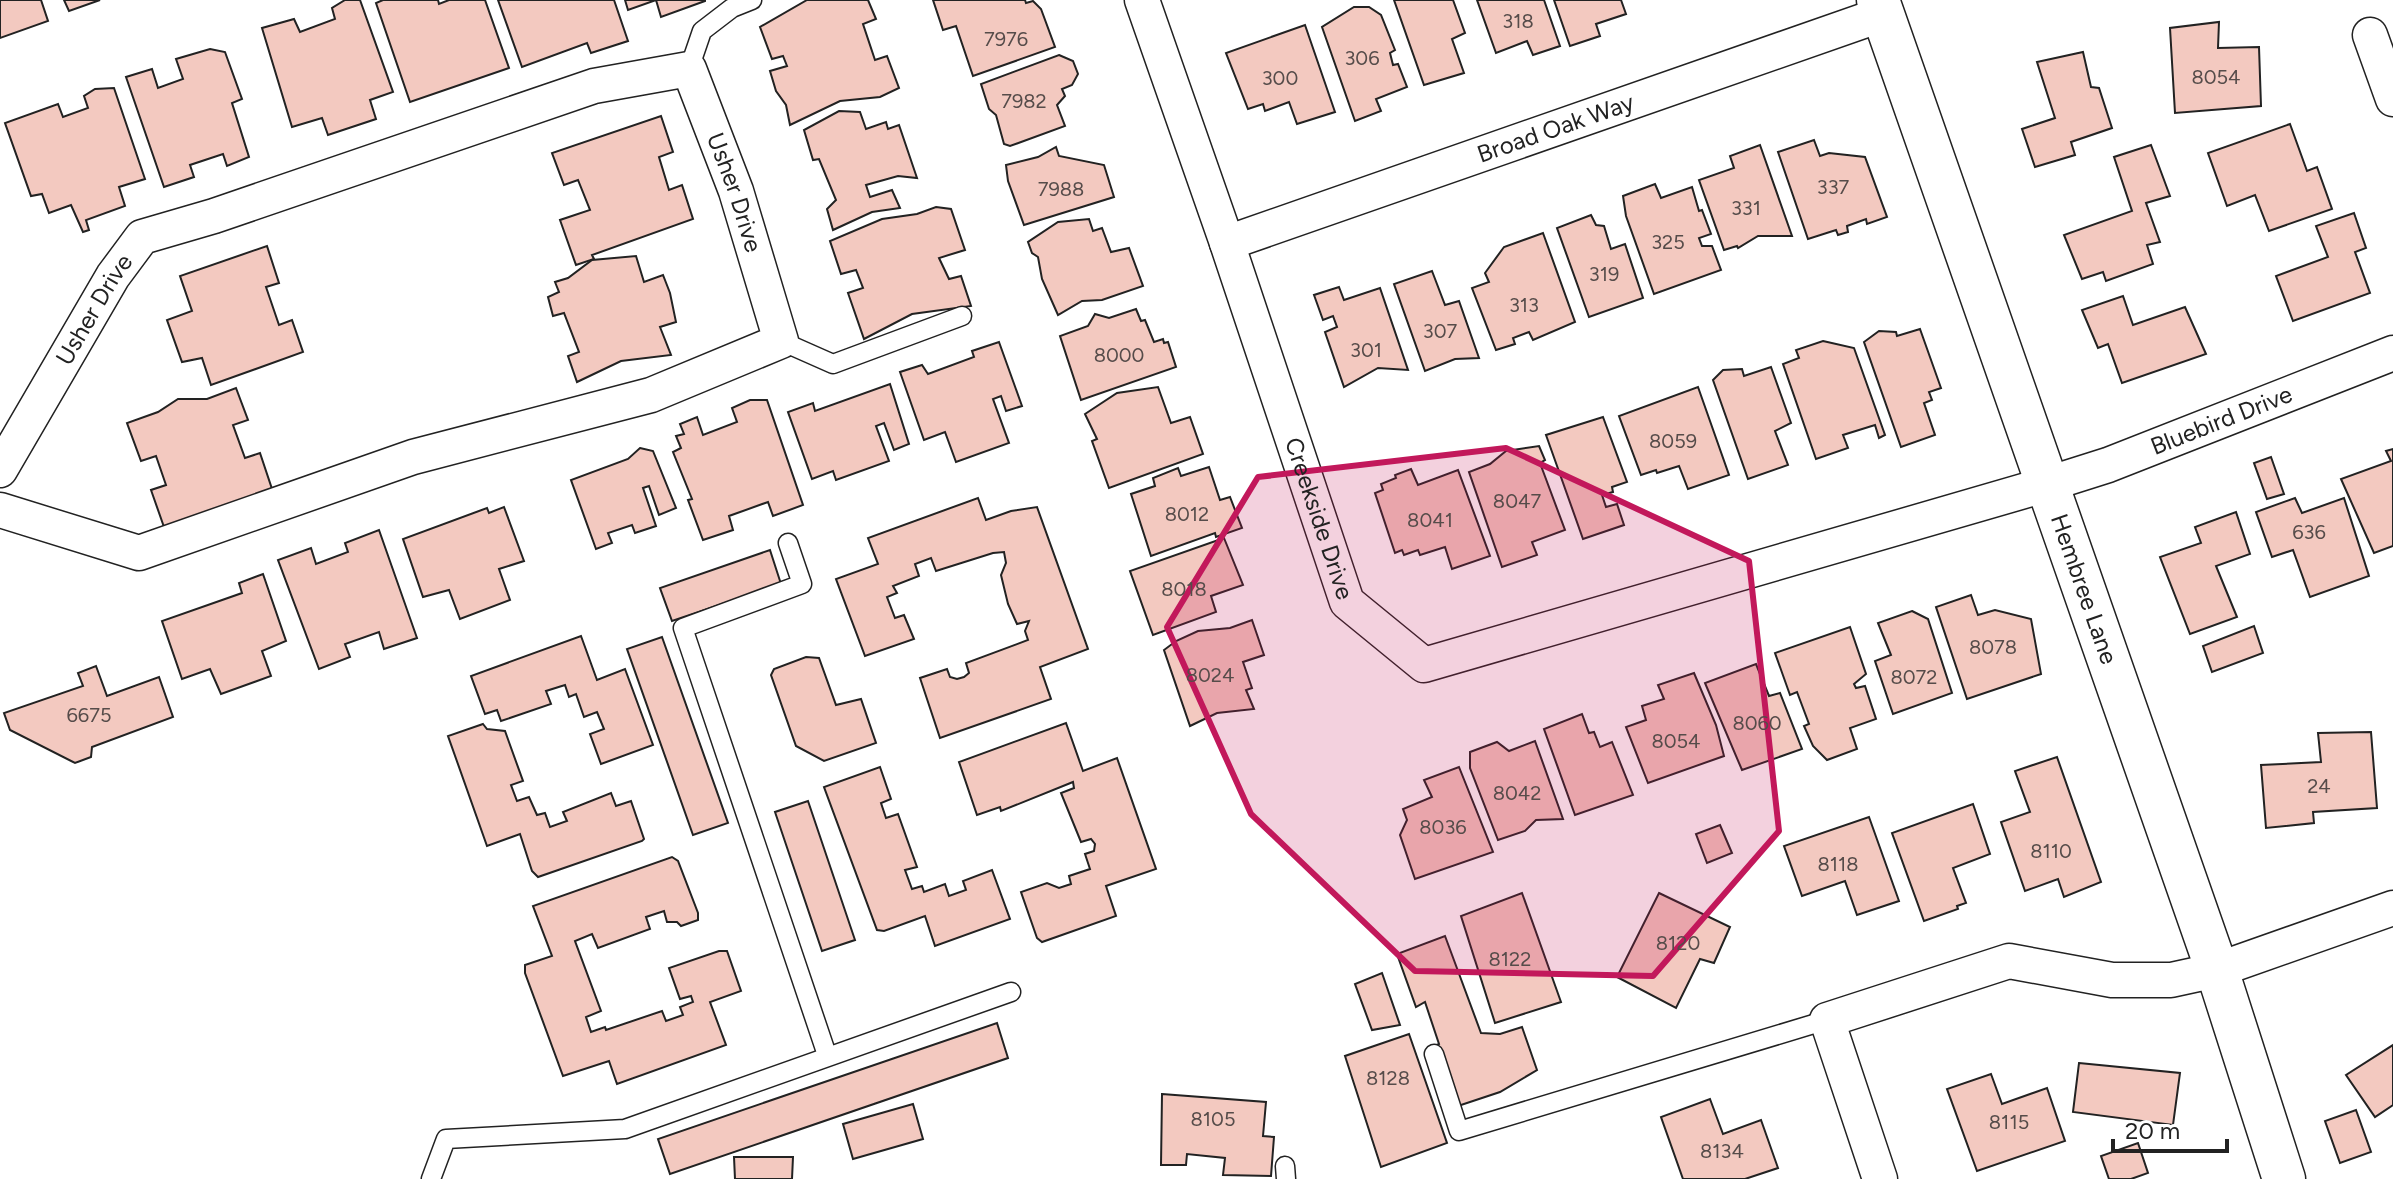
<svg xmlns="http://www.w3.org/2000/svg" width="2393" height="1179" font-family="Figtree,sans-serif">
  <rect width="100%" height="100%" fill="#fff"/>
  <g fill="#f3c9c0" stroke="#222" stroke-width="2">
    <path d="M0 0H41L48 21 0 38Z"/>
    <path d="M64 0H100L69 11Z"/>
    <path d="M345 0H360L393 92 370 100 376 119 328 135 322 118 292 127 262 28 294 19 300 32 335 19 332 8Z"/>
    <path d="M383 0H438L439 4 449 0H485L509 68 410 102 376 3Z"/>
    <path d="M498 0H614L628 41 591 53 587 43 522 67Z"/>
    <path d="M625 0H705V1L661 17 656 0 628 10Z"/>
    <path d="M807 0H868L876 19 863 24 875 60 887 56 899 88 880 97 840 101 790 125 786 105 776 91 770 71 787 66 783 56 772 59 760 27Z"/>
    <path d="M933 0H1025L1026 3 1033 1 1041 9 1055 47 973 76 956 26 943 30Z"/>
    <path d="M1394 0H1453L1465 33 1452 39 1464 73 1424 85Z"/>
    <path d="M1477 0H1544L1560 46 1533 55 1527 41 1496 53Z"/>
    <path d="M1554 0H1621L1626 14 1596 24 1600 36 1570 46Z"/>
    <path d="M1354 7H1369L1381 15 1395 50 1390 53 1393 65 1398 64 1407 87 1376 99 1381 111 1355 121 1322 27Z"/>
    <path d="M2219 22 2218 48 2259 47 2261 106 2175 113 2170 28Z"/>
    <path d="M1305 25 1335 112 1297 124 1289 102 1265 111 1263 104 1248 109 1226 53Z"/>
    <path d="M210 49 225 52 242 99 232 103 249 157 227 166 223 154 190 165 194 177 164 187 126 77 152 69 158 88 183 79 176 59Z"/>
    <path d="M2083 52 2091 87 2099 88 2112 128 2071 142 2075 155 2035 167 2022 129 2055 118 2037 62Z"/>
    <path d="M1059 55 1073 61 1078 74 1072 85 1062 89 1065 96 1057 105 1065 126 1010 146 1004 144 996 115 989 109 981 84Z"/>
    <path d="M114 88 145 179 119 187 125 206 86 220 89 230 83 232 71 205 49 213 42 194 31 196 5 123 58 104 63 117 88 108 84 96 95 89Z"/>
    <path d="M839 111 860 112 866 129 886 122 888 129 899 125 917 178 898 176 866 185 870 197 892 190 900 208 872 212 833 230 827 209 836 200 819 159 813 160 804 130Z"/>
    <path d="M661 116 673 152 659 157 669 190 682 185 693 219 592 255 594 259 576 265 560 220 590 210 578 180 564 185 552 153Z"/>
    <path d="M2290 124 2307 171 2317 167 2332 209 2269 231 2255 195 2227 206 2208 153Z"/>
    <path d="M1814 140 1820 156 1829 153 1865 157 1887 217 1867 224 1866 219 1847 226 1848 232 1838 235 1836 230 1808 239 1778 152Z"/>
    <path d="M1760 145 1792 236H1758L1738 248 1737 246 1724 250 1699 180 1734 168 1730 156Z"/>
    <path d="M2151 145 2170 196 2146 203 2160 242 2147 245 2153 264 2106 281 2103 272 2082 279 2064 235 2132 211 2114 157Z"/>
    <path d="M1056 147 1059 156 1104 165 1114 197 1024 225 1008 181 1006 165 1038 157Z"/>
    <path d="M1655 184 1661 198 1692 187 1699 211 1702 210 1711 234 1699 238 1702 246H1712L1721 270 1654 294 1626 216 1623 196Z"/>
    <path d="M936 207 951 209 965 250 939 258 949 279 961 276 971 306 912 314 864 339 848 293 863 288 856 270 841 274 830 241 882 219 917 214Z"/>
    <path d="M2354 213 2366 248 2355 252 2370 293 2293 321 2276 276 2328 257 2316 226Z"/>
    <path d="M1591 215 1596 225 1604 226 1611 249 1625 244 1643 298 1589 317 1557 228Z"/>
    <path d="M1089 219 1093 231 1102 228 1111 252 1129 248 1143 286 1102 300 1082 301 1058 315 1042 279 1038 257 1032 253 1028 242 1058 222Z"/>
    <path d="M1543 233 1575 322 1533 340 1529 332 1513 338 1515 344 1496 350 1472 288 1489 282 1485 273 1504 247Z"/>
    <path d="M267 246 279 283 266 287 279 325 292 320 303 352 211 385 202 358 182 362 167 320 192 311 180 276Z"/>
    <path d="M636 256 644 282 663 275 670 293 676 322 660 327 671 355 621 361 577 382 568 356 579 352 564 313 553 316 548 297 559 292 555 282 568 278 592 260Z"/>
    <path d="M1432 271 1445 305 1459 301 1479 358 1455 359 1425 371 1394 284Z"/>
    <path d="M1339 287 1344 300 1380 288 1408 370 1378 368 1344 387 1325 332 1337 327 1333 316 1323 320 1314 295Z"/>
    <path d="M2123 296 2133 325 2185 307 2206 354 2122 383 2108 344 2098 348 2082 310Z"/>
    <path d="M1136 309 1141 321 1145 320 1154 342 1163 339 1164 343 1168 342 1176 367 1081 400 1060 336 1088 326 1095 314 1109 318Z"/>
    <path d="M1920 329 1941 388 1929 392 1932 400 1924 403 1935 435 1901 447 1864 342 1879 331 1896 332 1897 336Z"/>
    <path d="M1823 341 1854 348 1885 435 1879 438 1875 425 1843 435 1848 448 1816 459 1783 364 1799 358 1796 350Z"/>
    <path d="M999 342 1022 406 1006 411 1001 396 993 399 1009 443 956 462 945 432 924 440 900 372 922 365 928 374 974 357 972 351Z"/>
    <path d="M1771 367 1791 423 1775 431 1788 465 1748 479 1713 380 1723 370 1742 369 1744 376Z"/>
    <path d="M890 384 909 444 894 450 884 423 876 426 889 461 836 480 833 471 812 479 788 412 813 403 815 411Z"/>
    <path d="M1158 387 1171 423 1190 417 1203 454 1109 488 1092 441 1097 439 1085 414 1117 393Z"/>
    <path d="M1698 387 1729 475 1688 489 1679 466 1657 473 1656 470 1641 475 1619 416Z"/>
    <path d="M236 388 248 420 233 425 245 458 260 453 272 489 164 527 151 490 166 485 156 456 141 461 127 423 158 412 178 399H207Z"/>
    <path d="M750 400H767L803 505 773 516 768 502 729 516 733 530 703 540 688 500 692 499 673 452 681 448 676 436 684 434 680 424 697 417 703 435 737 422 732 408Z"/>
    <path d="M1603 417 1627 482 1612 487 1613 492 1602 495 1606 507 1617 504 1624 525 1583 539 1546 435Z"/>
    <path d="M1539 446 1545 460 1540 463 1565 530 1532 542 1537 555 1502 567 1469 472 1490 464 1506 451Z"/>
    <path d="M640 448 653 451 676 508 659 515 649 486 643 488 656 526 635 533 632 525 608 533 612 543 596 549 571 480 628 459Z"/>
    <path d="M2393 449V546L2374 553 2341 479 2391 461 2386 451Z"/>
    <path d="M2271 457 2284 494 2267 499 2254 463Z"/>
    <path d="M1209 467 1220 500 1230 497 1242 528 1216 537 1215 533 1151 556 1131 494 1155 486 1153 478 1178 468 1181 476Z"/>
    <path d="M1411 469 1418 485 1458 470 1490 556 1452 569 1445 547 1420 555 1418 550 1404 555 1402 550 1395 553 1375 493 1383 490 1381 484 1396 478 1395 475Z"/>
    <path d="M978 498 986 520 1011 511 1037 507 1088 649 1040 667 1051 699 940 738 920 678 947 669 950 677 957 679 964 677 969 673 966 663 1028 640 1025 631 1029 621 1017 624 1008 604 1001 575 1006 563 1004 552 993 553 936 571 931 558 915 564 919 576 893 586 897 593 887 597 895 618 904 615 914 639 865 656 836 579 878 564 868 538Z"/>
    <path d="M2295 498 2302 513 2344 498 2369 576 2310 597 2293 550 2272 557 2256 512Z"/>
    <path d="M504 507 524 561 499 569 510 600 460 619 449 590 423 597 403 539 487 508 489 513Z"/>
    <path d="M2236 512 2250 554 2216 566 2237 617 2190 634 2160 557 2201 543 2195 527Z"/>
    <path d="M379 530 417 638 384 649 379 632 345 644 350 657 319 669 278 560 311 548 316 564 348 552 345 543Z"/>
    <path d="M1224 538 1243 585 1211 596 1216 612 1153 635 1130 571Z"/>
    <path d="M770 550 781 584 672 621 660 588Z"/>
    <path d="M263 574 286 641 262 651 271 676 221 694 210 669 182 679 162 621 242 593 239 583Z"/>
    <path d="M1971 595 1978 615 1995 610 2031 619 2041 674 1967 699 1936 607Z"/>
    <path d="M1912 611 1928 619 1952 693 1893 714 1875 661 1891 655 1878 623Z"/>
    <path d="M1252 620 1264 655 1243 662 1252 688 1246 690 1254 709 1217 713 1190 726 1164 650 1176 641 1198 631 1230 628Z"/>
    <path d="M2254 626 2263 653 2212 672 2203 646Z"/>
    <path d="M1850 627 1866 674 1854 684 1856 688 1865 686 1876 719 1850 728 1857 749 1827 760 1813 746 1804 726 1809 724 1797 692 1790 695 1775 653Z"/>
    <path d="M581 636 597 680 625 669 653 745 601 764 590 734 604 729 597 712 584 717 576 694 569 697 565 685 546 691 551 704 501 721 497 710 485 714 471 676Z"/>
    <path d="M662 637 728 823 693 835 627 649Z"/>
    <path d="M806 657 819 658 836 705 861 699 876 743 824 761 796 746 771 675 774 669Z"/>
    <path d="M1756 664 1769 696 1780 693 1802 749 1742 770 1705 683Z"/>
    <path d="M96 666 107 696 159 677 173 717 92 747 91 757 75 763 10 730 4 713 83 686 78 673Z"/>
    <path d="M1694 673 1716 725 1724 756 1648 783 1626 727 1646 720 1642 706 1664 699 1658 685Z"/>
    <path d="M1582 714 1589 733 1594 732 1600 747 1612 742 1633 795 1575 815 1544 729Z"/>
    <path d="M1066 723 1083 771 1117 758 1156 869 1106 886 1116 916 1042 942 1037 938 1021 892 1047 883 1059 888 1071 884 1069 876 1090 869 1085 854 1094 851 1095 844 1091 839 1081 842 1061 793 1074 788 1073 782 1001 811 1000 807 977 815 959 762Z"/>
    <path d="M483 724 487 729 505 731 523 781 511 785 517 801 529 797 537 815 545 813 550 827 567 821 563 812 611 793 616 806 631 801 644 839 642 841 538 877 532 871 520 834 487 846 448 736Z"/>
    <path d="M2371 732 2377 808 2313 812 2314 823 2266 828 2261 765 2321 762 2318 733Z"/>
    <path d="M1535 741 1563 819 1536 820 1525 831 1498 840 1470 768V752L1497 742 1509 751Z"/>
    <path d="M2057 757 2101 882 2064 897 2058 879 2025 891 2001 822 2030 812 2015 771Z"/>
    <path d="M880 767 891 799 881 803 886 818 898 814 917 867 905 870 912 889 922 886 924 892 945 884 949 896 966 890 963 881 992 870 1010 919 935 946 925 916 884 931 877 930 824 787Z"/>
    <path d="M1459 767 1493 852 1415 879 1400 835 1407 820 1403 809 1432 797 1424 780Z"/>
    <path d="M808 801 855 940 822 951 775 812Z"/>
    <path d="M1973 804 1990 854 1953 868 1966 903 1957 906 1958 909 1924 921 1892 833Z"/>
    <path d="M1869 817 1899 901 1857 915 1845 881 1802 896 1784 846Z"/>
    <path d="M1720 825 1732 853 1707 863 1696 834Z"/>
    <path d="M672 857 678 861 698 913V920L681 926 677 922H667L664 911 646 917 650 929 598 948 592 934 575 941 601 1011 586 1017 591 1032 605 1027 606 1030 662 1011 666 1021 683 1015 680 1007 693 1002 691 996 680 999 669 968 719 951H727L741 991 710 1002 726 1045 617 1084 609 1061 563 1076 525 973V965L552 956 533 906Z"/>
    <path d="M1522 893 1561 1002 1495 1023 1461 916Z"/>
    <path d="M1659 893 1730 927 1714 963 1700 959 1676 1008 1617 977Z"/>
    <path d="M1445 936 1481 1033 1500 1034 1522 1027 1537 1070 1500 1092 1455 1107 1433 1047 1439 1044 1425 1002 1416 1007 1397 954Z"/>
    <path d="M1382 973 1400 1025 1372 1030 1355 984Z"/>
    <path d="M997 1023 1008 1058 670 1174 658 1139Z"/>
    <path d="M1409 1034 1447 1143 1381 1167 1345 1056Z"/>
    <path d="M2393 1045V1105L2375 1117 2346 1075Z"/>
    <path d="M2079 1063 2180 1073 2173 1125 2073 1112Z"/>
    <path d="M1991 1074 2002 1104 2047 1088 2065 1141 1977 1171 1947 1089Z"/>
    <path d="M1162 1094 1266 1102 1263 1136 1274 1137 1271 1176 1223 1175 1225 1158 1187 1154 1186 1165H1161Z"/>
    <path d="M1710 1099 1723 1134 1761 1120 1778 1168 1745 1179H1683L1661 1117Z"/>
    <path d="M913 1104 923 1139 853 1159 843 1124Z"/>
    <path d="M2356 1110 2371 1152 2340 1163 2325 1121Z"/>
    <path d="M2138 1143 2148 1173 2131 1179H2109L2101 1156Z"/>
    <path d="M734 1157H793L792 1179H735Z"/>
  </g>
  <g fill="none" stroke-linecap="round" stroke-linejoin="round">
    <g stroke="#222" stroke-width="21">
      <g id="service">
        <path d="M689 69 702 31 732 8 752 0"/>
        <path d="M781 341 833 364 962 316"/>
        <path d="M788 543 802 584 683 628 827 1055"/>
        <path d="M1434 1054 1459 1131 1827 1020"/>
        <path d="M1285 1166 1286 1179"/>
        <path d="M431 1179 446 1139 625 1129 1011 992"/>
      </g>
    </g>
    <g stroke="#222" stroke-width="37">
      <g id="minor">
        <path id="s1" d="M1142 0 1227 243 1347 602 1424 665 2048 484 2108 465 2393 353"/>
        <path d="M2370 35 2393 99"/>
        <path id="s2" d="M1227 243 1883 14"/>
        <path id="s3" d="M0 470 113 276 142 237 214 216 594 86 689 69 736 191 781 341 651 395 413 457 139 553 0 510"/>
        <path d="M1880 1179 1827 1020 2009 961 2112 980H2171L2217 970 2393 908"/>
      </g>
    </g>
    <g stroke="#222" stroke-width="45">
      <g id="tertiary">
        <path id="s4" d="M1878 0 2217 970 2284 1179"/>
      </g>
    </g>
    <use href="#service" stroke="#fff" stroke-width="18"/>
    <use href="#minor" stroke="#fff" stroke-width="34"/>
    <use href="#tertiary" stroke="#fff" stroke-width="42"/>
  </g>
  <path fill="#c2185b" fill-opacity="0.2" stroke="#c2185b" stroke-width="6" stroke-linejoin="round" d="M1506 448 1749 561 1779 831 1653 976 1415 971 1251 814 1167 627 1258 477Z"/>
  <g text-anchor="middle" stroke-width="6" stroke-linejoin="round" paint-order="stroke">
    <g font-size="20" fill="#564c4a">
      <text x="1518" y="28">318</text>
      <text x="1006" y="46">7976</text>
      <text x="1362" y="65">306</text>
      <text x="2216" y="84">8054</text>
      <text x="1280" y="85">300</text>
      <text x="1024" y="108">7982</text>
      <text x="1833" y="194">337</text>
      <text x="1061" y="196">7988</text>
      <text x="1746" y="215">331</text>
      <text x="1668" y="249">325</text>
      <text x="1604" y="281">319</text>
      <text x="1524" y="312">313</text>
      <text x="1440" y="338">307</text>
      <text x="1366" y="357">301</text>
      <text x="1119" y="362">8000</text>
      <text x="1673" y="448">8059</text>
      <text x="1517" y="508">8047</text>
      <text x="1187" y="521">8012</text>
      <text x="1430" y="527">8041</text>
      <text x="2309" y="539">636</text>
      <text x="1184" y="596">8018</text>
      <text x="1993" y="654">8078</text>
      <text x="1210" y="682">8024</text>
      <text x="1914" y="684">8072</text>
      <text x="89" y="722">6675</text>
      <text x="1757" y="730">8060</text>
      <text x="1676" y="748">8054</text>
      <text x="2319" y="793">24</text>
      <text x="1517" y="800">8042</text>
      <text x="1443" y="834">8036</text>
      <text x="2051" y="858">8110</text>
      <text x="1838" y="871">8118</text>
      <text x="1678" y="950">8120</text>
      <text x="1510" y="966">8122</text>
      <text x="1388" y="1085">8128</text>
      <text x="1213" y="1126">8105</text>
      <text x="2009" y="1129">8115</text>
      <text x="1722" y="1158">8134</text>
    </g>
    <g font-size="24" fill="#222" stroke="#fff">
      <text dy="8" stroke="none"><textPath href="#s2" startOffset="348">Broad Oak Way</textPath></text>
      <text dy="8" stroke="none"><textPath href="#s3" startOffset="978">Usher Drive</textPath></text>
      <text dy="8" stroke="none"><textPath href="#s3" startOffset="186">Usher Drive</textPath></text>
      <text dy="8" stroke="none"><textPath href="#s1" startOffset="1570">Bluebird Drive</textPath></text>
      <text dy="8" stroke="none"><textPath href="#s1" startOffset="548">Creekside Drive</textPath></text>
      <text dy="8" stroke="none"><textPath href="#s4" startOffset="624">Hembree Lane</textPath></text>
    </g>
  </g>
  <path d="M2113 1139v12h114v-12" fill="none" stroke="#222222" stroke-width="4"/>
  <text x="2125" y="1139" font-size="24" fill="#222222" stroke="#ffffff" stroke-width="6" paint-order="stroke">20 m</text>
</svg>
